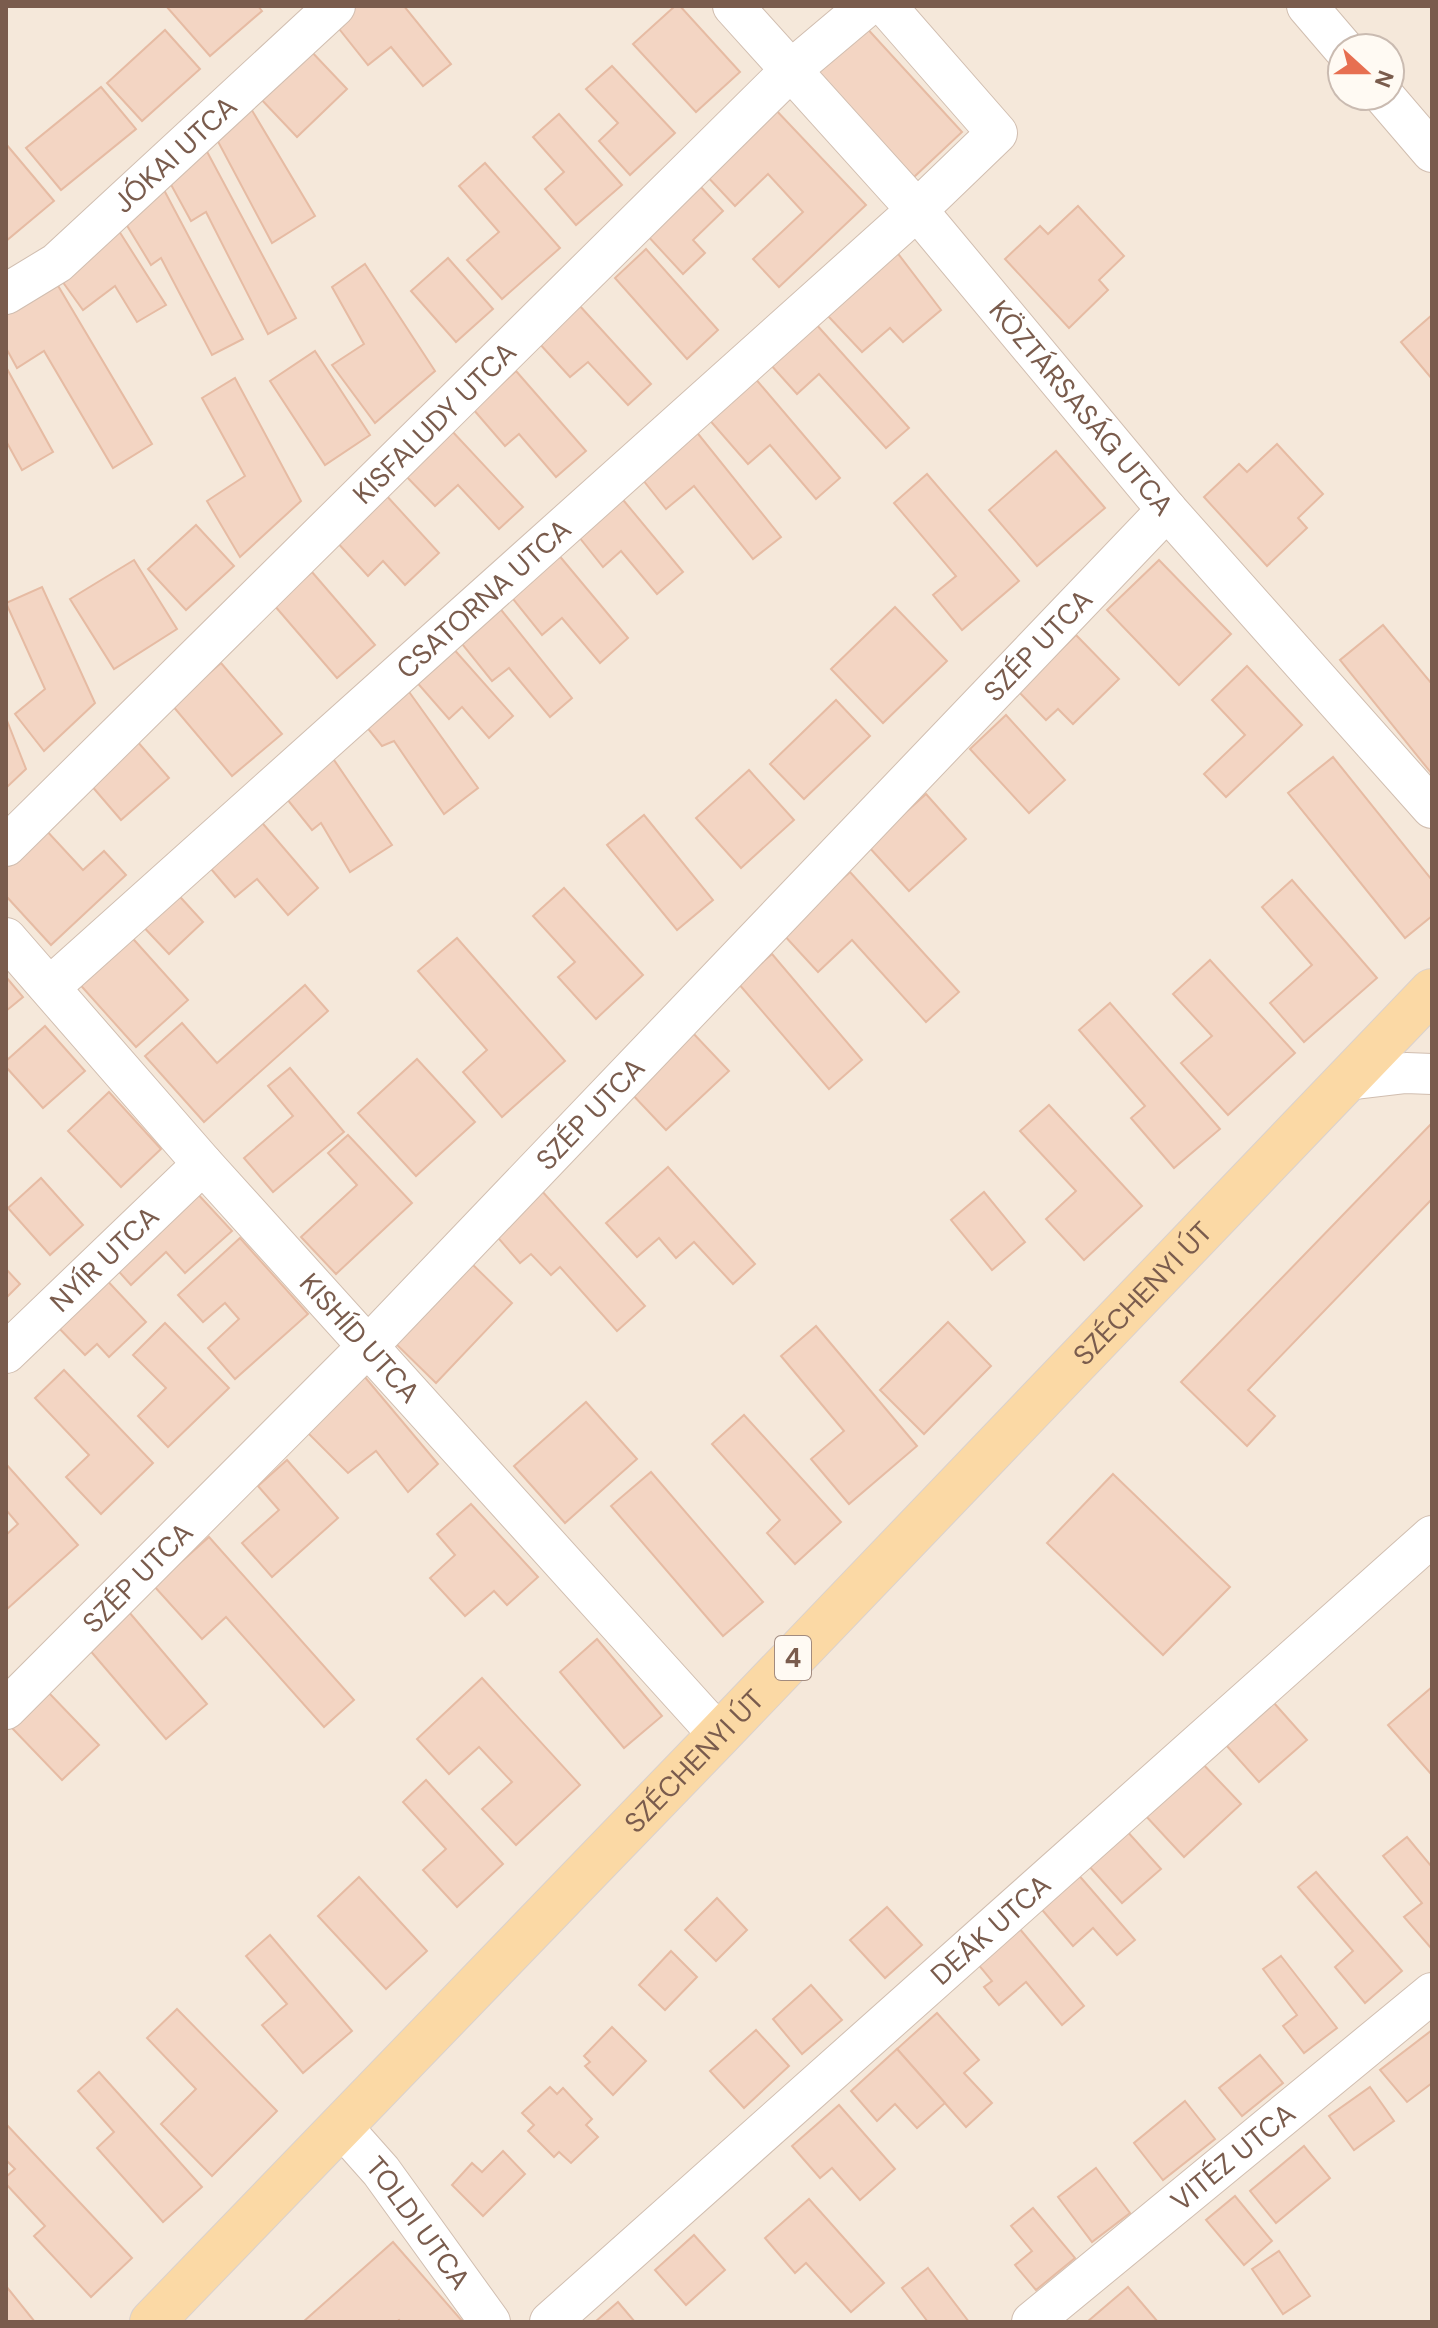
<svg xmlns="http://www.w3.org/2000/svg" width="1438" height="2328" font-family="'DM Sans',sans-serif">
  <rect width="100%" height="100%" fill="#fdf6ec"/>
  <path fill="#f5e8da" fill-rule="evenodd" d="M6 6H1432V2322H6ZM1342 48H1390V96H1342Z"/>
  <g fill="#f3d5c3" stroke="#e6bba3" stroke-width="2">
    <path d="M166 6H258L262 11 210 56Z"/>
    <path d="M349 6H404L451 64 423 86 391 47 368 65 332 20Z"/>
    <path d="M675 6H680L740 72 696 112 633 44Z"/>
    <path d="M863 24 962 132 914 177 814 69Z"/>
    <path d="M165 30 200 69 142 121 107 83Z"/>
    <path d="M309 49 347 89 297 137 259 97Z"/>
    <path d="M612 66 675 133 630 175 599 141 618 123 586 89Z"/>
    <path d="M101 87 136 129 61 190 26 148Z"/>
    <path d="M247 102 315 216 272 243 214 134Z"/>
    <path d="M774 108 866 205 779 287 753 259 803 212 768 174 735 206 704 173Z"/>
    <path d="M559 114 622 185 576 225 545 189 564 172 533 137Z"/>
    <path d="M6 144 54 201 6 241Z"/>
    <path d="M204 146 296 318 268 334 206 212 191 221 169 181Z"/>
    <path d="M485 163 560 248 502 299 467 260 499 232 459 186Z"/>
    <path d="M699 185 723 211 693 240 705 253 683 274 646 234Z"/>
    <path d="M164 190 243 339 212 355 161 258 151 265 126 224Z"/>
    <path d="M1078 206 1124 256 1099 280 1108 290 1069 328 1005 259 1040 226 1048 234Z"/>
    <path d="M119 231 166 305 137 322 115 286 83 310 62 281Z"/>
    <path d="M646 249 718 330 687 359 615 278Z"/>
    <path d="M896 251 941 310 903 342 890 328 862 352 828 316Z"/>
    <path d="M448 258 493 309 456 342 411 291Z"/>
    <path d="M365 264 435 371 375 423 332 365 364 344 332 287Z"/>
    <path d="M57 284 152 444 113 468 44 351 17 368 6 348V312Z"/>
    <path d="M579 305 651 384 628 405 588 362 570 377 538 342Z"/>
    <path d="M1432 315V379L1401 342Z"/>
    <path d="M815 323 909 428 886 448 819 374 797 394 770 364Z"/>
    <path d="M315 351 370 435 325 465 270 381Z"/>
    <path d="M6 367 53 452 22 470 6 441Z"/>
    <path d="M516 371 586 451 556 477 519 434 505 446 473 409Z"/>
    <path d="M754 377 840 478 816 499 770 445 748 464 707 417Z"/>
    <path d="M235 378 301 501 240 557 207 501 245 476 202 398Z"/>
    <path d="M451 430 523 507 499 529 458 485 435 506 404 474Z"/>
    <path d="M695 430 781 537 753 559 694 486 666 509 639 475Z"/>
    <path d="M1277 444 1323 494 1298 518 1307 528 1267 566 1204 497 1239 464 1247 472Z"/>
    <path d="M1056 451 1105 508 1037 566 989 510Z"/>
    <path d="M927 474 1019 581 962 630 933 595 956 576 894 503Z"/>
    <path d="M385 494 439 553 405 585 383 561 368 576 335 540Z"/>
    <path d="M619 495 683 572 657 594 621 551 603 567 575 532Z"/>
    <path d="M196 525 234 566 186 610 148 569Z"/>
    <path d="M557 553 628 638 600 663 562 618 542 635 509 594Z"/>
    <path d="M134 560 177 629 114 669 70 599Z"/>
    <path d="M1159 560 1231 634 1179 685 1107 610Z"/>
    <path d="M312 572 375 645 337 678 274 605Z"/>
    <path d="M42 587 95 703 44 751 15 714 45 689 6 603Z"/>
    <path d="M498 606 572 698 550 717 509 668 492 681 458 639Z"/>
    <path d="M895 607 947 661 883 723 831 669Z"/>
    <path d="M1383 625 1432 684V774L1340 660Z"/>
    <path d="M1076 635 1119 679 1073 724 1058 709 1046 720 1018 691Z"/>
    <path d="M451 646 513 716 489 738 462 707 449 719 414 679Z"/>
    <path d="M221 663 282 734 232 776 172 705Z"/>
    <path d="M1247 666 1302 725 1226 797 1204 774 1245 735 1212 700Z"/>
    <path d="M407 689 478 788 444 814 394 741 382 746 365 725Z"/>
    <path d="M836 700 870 736 804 799 770 764Z"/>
    <path d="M1006 715 1065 780 1029 813 970 749Z"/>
    <path d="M6 718 26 769 6 788Z"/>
    <path d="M137 741 169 778 121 820 90 784Z"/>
    <path d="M332 757 392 845 350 872 321 823 312 830 287 799Z"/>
    <path d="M1333 757 1432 880V916L1405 938 1288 793Z"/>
    <path d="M749 770 794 820 741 868 696 818Z"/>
    <path d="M926 794 966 839 909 891 868 846Z"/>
    <path d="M644 815 713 900 677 930 607 845Z"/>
    <path d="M258 818 318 888 288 915 257 879 235 897 206 863Z"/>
    <path d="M45 829 83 870 104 851 126 875 51 945 6 896V865Z"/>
    <path d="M850 872 959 992 926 1022 852 940 818 972 782 933Z"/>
    <path d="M1292 880 1377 978 1304 1042 1270 1003 1312 965 1262 907Z"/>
    <path d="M172 888 203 922 169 954 137 920Z"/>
    <path d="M564 888 643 975 596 1019 558 977 575 962 533 916Z"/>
    <path d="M127 932 188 1000 136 1047 75 979Z"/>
    <path d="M457 938 565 1061 502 1117 463 1072 487 1050 418 971Z"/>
    <path d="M772 954 862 1060 829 1089 738 983Z"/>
    <path d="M1210 960 1295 1053 1228 1115 1181 1063 1212 1036 1173 994Z"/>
    <path d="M6 977 23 997 6 1011Z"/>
    <path d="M305 985 328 1011 204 1122 145 1056 182 1023 217 1063Z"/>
    <path d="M1110 1003 1220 1129 1174 1168 1131 1118 1145 1106 1079 1030Z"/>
    <path d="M45 1026 85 1071 43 1108 6 1067V1061Z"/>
    <path d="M691 1031 729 1071 666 1130 629 1091Z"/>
    <path d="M417 1059 475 1122 416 1176 358 1113Z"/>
    <path d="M290 1068 344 1132 273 1192 244 1158 293 1116 268 1086Z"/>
    <path d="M109 1092 161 1149 121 1187 68 1131Z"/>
    <path d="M1049 1105 1142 1206 1084 1260 1046 1219 1076 1191 1020 1131Z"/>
    <path d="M1432 1123V1199L1248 1390 1275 1416 1247 1446 1181 1382Z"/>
    <path d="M348 1135 412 1203 336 1274 301 1237 357 1185 328 1153Z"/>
    <path d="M668 1167 755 1264 733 1284 694 1242 676 1258 659 1238 637 1257 606 1223Z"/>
    <path d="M41 1178 83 1225 50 1255 8 1208Z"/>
    <path d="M194 1190 232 1231 185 1273 166 1252 131 1285 113 1265Z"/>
    <path d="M541 1190 645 1306 617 1331 560 1267 551 1275 531 1254 520 1263 494 1233Z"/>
    <path d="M984 1192 1025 1242 992 1270 951 1220Z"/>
    <path d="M240 1238 308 1314 235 1379 208 1348 239 1319 225 1303 203 1322 178 1295Z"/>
    <path d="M468 1260 512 1303 436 1383 391 1339Z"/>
    <path d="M6 1269 20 1284 6 1298Z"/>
    <path d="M102 1275 146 1322 109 1357 97 1344 85 1355 53 1322Z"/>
    <path d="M948 1322 991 1366 924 1434 880 1390Z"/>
    <path d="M165 1323 229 1388 168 1447 138 1416 166 1388 133 1355Z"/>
    <path d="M816 1326 917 1446 849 1504 811 1459 844 1431 781 1356Z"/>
    <path d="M64 1370 153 1463 101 1514 66 1477 89 1455 35 1398Z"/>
    <path d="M364 1376 438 1464 408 1492 376 1451 348 1473 308 1433Z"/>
    <path d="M586 1402 637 1459 565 1523 514 1466Z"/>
    <path d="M744 1415 841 1522 795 1564 767 1533 780 1520 712 1444Z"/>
    <path d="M287 1460 338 1518 272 1577 242 1543 279 1510 258 1486Z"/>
    <path d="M6 1464 78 1545 6 1610V1535L18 1524 6 1510Z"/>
    <path d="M651 1472 763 1602 723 1636 611 1506Z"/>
    <path d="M1113 1474 1230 1587 1163 1655 1047 1543Z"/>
    <path d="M471 1504 538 1577 507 1605 494 1591 465 1616 430 1578 455 1555 437 1534Z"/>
    <path d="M209 1537 354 1700 324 1727 226 1617 202 1639 154 1586Z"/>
    <path d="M129 1612 207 1704 166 1739 88 1648Z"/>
    <path d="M597 1639 662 1716 624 1748 560 1672Z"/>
    <path d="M482 1678 580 1785 516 1845 482 1809 512 1782 479 1747 449 1774 417 1739Z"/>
    <path d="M1432 1687V1775L1388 1725Z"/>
    <path d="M49 1693 99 1745 62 1780 12 1728Z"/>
    <path d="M1274 1703 1307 1740 1259 1782 1226 1745Z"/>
    <path d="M1200 1761 1241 1804 1184 1857 1144 1814Z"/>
    <path d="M426 1780 503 1864 457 1907 423 1870 446 1849 403 1802Z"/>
    <path d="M1126 1830 1161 1869 1122 1903 1088 1865Z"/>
    <path d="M1407 1837 1432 1867 1431 1948 1404 1917 1422 1903 1383 1856Z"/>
    <path d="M1076 1872 1135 1940 1117 1955 1093 1928 1073 1946 1038 1905Z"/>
    <path d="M1316 1872 1402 1971 1365 2003 1335 1967 1353 1951 1298 1887Z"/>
    <path d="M359 1877 427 1951 386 1989 318 1916Z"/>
    <path d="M717 1898 747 1930 716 1961 685 1930Z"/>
    <path d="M887 1907 922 1945 885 1978 850 1940Z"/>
    <path d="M1019 1928 1084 2006 1062 2025 1026 1982 999 2005 984 1987 992 1981 977 1963Z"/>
    <path d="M270 1935 352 2031 303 2073 262 2025 287 2004 246 1956Z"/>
    <path d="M671 1951 697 1977 665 2010 639 1985Z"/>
    <path d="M1281 1956 1337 2028 1304 2053 1283 2026 1297 2015 1263 1969Z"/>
    <path d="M811 1985 842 2020 802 2054 773 2019Z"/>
    <path d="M177 2009 277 2111 212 2176 161 2124 196 2089 147 2038Z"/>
    <path d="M937 2013 979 2060 964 2073 992 2103 966 2127 897 2049Z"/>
    <path d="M612 2027 646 2061 613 2095 585 2066 590 2062 584 2056Z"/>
    <path d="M756 2030 789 2066 744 2108 710 2071Z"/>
    <path d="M1432 2030V2083L1407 2102 1380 2070Z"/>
    <path d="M897 2049 945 2103 917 2128 895 2104 877 2121 851 2091Z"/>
    <path d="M1260 2055 1283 2083 1242 2116 1219 2088Z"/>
    <path d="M99 2072 202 2187 163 2222 97 2148 114 2132 78 2091Z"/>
    <path d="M550 2087 557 2094 563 2088 592 2119 586 2125 598 2137 571 2163 559 2152 554 2157 528 2131 534 2125 522 2113Z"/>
    <path d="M1370 2087 1394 2121 1354 2150 1329 2116Z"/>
    <path d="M1185 2101 1215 2139 1163 2180 1134 2143Z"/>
    <path d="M839 2105 895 2169 860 2200 832 2168 820 2178 792 2146Z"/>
    <path d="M6 2124 132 2258 91 2297 34 2236 45 2226 6 2184V2177L15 2169 6 2160Z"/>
    <path d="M1304 2146 1330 2178 1276 2223 1250 2191Z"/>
    <path d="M503 2151 525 2174 483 2216 452 2185 472 2163 482 2172Z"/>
    <path d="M1096 2168 1130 2213 1092 2242 1058 2197Z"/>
    <path d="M1235 2196 1272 2241 1244 2265 1206 2220Z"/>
    <path d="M809 2199 884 2283 851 2312 806 2263 795 2273 765 2238Z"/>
    <path d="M1033 2208 1075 2258 1036 2290 1015 2265 1032 2251 1011 2226Z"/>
    <path d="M694 2235 725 2270 686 2305 655 2270Z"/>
    <path d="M393 2242 463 2322H401L399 2320 396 2322H303Z"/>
    <path d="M1279 2251 1310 2296 1283 2314 1252 2269Z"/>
    <path d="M928 2268 969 2322H928L902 2288Z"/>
    <path d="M6 2286 35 2322H6Z"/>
    <path d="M1128 2287 1158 2322H1087Z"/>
    <path d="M618 2302 635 2322H595Z"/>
  </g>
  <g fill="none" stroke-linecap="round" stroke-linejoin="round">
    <g stroke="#d1beb0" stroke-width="42">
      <g id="minor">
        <path id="s1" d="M733 6 917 210 1167 510 1432 808"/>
        <path d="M1307 6 1343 48"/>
        <path d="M1384 96 1432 152"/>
        <path id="s2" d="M6 294 57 263 335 6"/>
        <path id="s3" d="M6 846 791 70 867 6"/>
        <path id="s4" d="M6 938 203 1164 719 1735"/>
        <path id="s5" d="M50 987 917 210 997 133 886 6"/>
        <path d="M1347 1080 1406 1073 1432 1074"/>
        <path id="s6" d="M6 1353 203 1164"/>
        <path id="s7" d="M6 1709 368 1346 1167 510"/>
        <path id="s8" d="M341 2126 381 2171 490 2322"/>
        <path id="s9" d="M550 2322 1432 1536"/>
        <path id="s10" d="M1032 2322 1432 1993"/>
      </g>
    </g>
    <g stroke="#dad1cd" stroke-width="46">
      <g id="major">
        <path id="s11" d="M152 2322 719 1735 1432 991"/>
      </g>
    </g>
    <use href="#minor" stroke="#fff" stroke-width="40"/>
    <use href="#major" stroke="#fbd9a5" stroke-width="44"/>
  </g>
  <g text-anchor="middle" stroke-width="6" stroke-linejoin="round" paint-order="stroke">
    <rect fill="#fffaf3" stroke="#a28b7f" stroke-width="2" x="775" y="1636" width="36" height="44" rx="6"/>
    <g font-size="26" font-weight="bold" fill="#7a5c4d">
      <text x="793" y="1667">4</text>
    </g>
    <g font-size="28" fill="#7a5c4d" stroke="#fffaf3">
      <text dy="10" stroke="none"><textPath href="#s2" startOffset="220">JÓKAI UTCA</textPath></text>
      <text dy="10" stroke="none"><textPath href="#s1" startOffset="532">KÖZTÁRSASÁG UTCA</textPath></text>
      <text dy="10" stroke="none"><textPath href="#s3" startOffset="602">KISFALUDY UTCA</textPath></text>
      <text dy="10" stroke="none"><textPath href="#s5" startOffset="582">CSATORNA UTCA</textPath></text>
      <text dy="10" stroke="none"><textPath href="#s7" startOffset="1482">SZÉP UTCA</textPath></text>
      <text dy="10" stroke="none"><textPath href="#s7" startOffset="834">SZÉP UTCA</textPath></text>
      <text dy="10" stroke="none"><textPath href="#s6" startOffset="136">NYÍR UTCA</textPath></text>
      <text dy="10" stroke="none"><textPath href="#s11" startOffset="1428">SZÉCHENYI ÚT</textPath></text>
      <text dy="10" stroke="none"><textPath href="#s4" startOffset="534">KISHÍD UTCA</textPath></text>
      <text dy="10" stroke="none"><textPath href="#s7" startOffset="186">SZÉP UTCA</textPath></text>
      <text dy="10" stroke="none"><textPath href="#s11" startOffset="780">SZÉCHENYI ÚT</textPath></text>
      <text dy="10" stroke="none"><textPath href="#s9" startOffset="590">DEÁK UTCA</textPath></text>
      <text dy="10" stroke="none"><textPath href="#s10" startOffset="260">VITÉZ UTCA</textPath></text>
      <text dy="10" stroke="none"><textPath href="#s8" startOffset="124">TOLDI UTCA</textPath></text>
    </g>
  </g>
  <rect width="1438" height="2328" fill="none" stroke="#7a5c4d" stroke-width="16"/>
  <g transform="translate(1366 72) rotate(111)"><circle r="38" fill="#fffaf3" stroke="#cabbb1" stroke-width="2"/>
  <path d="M0-6L14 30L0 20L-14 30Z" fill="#e76f51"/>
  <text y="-12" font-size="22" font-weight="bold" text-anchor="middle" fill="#7a5c4d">N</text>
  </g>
</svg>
